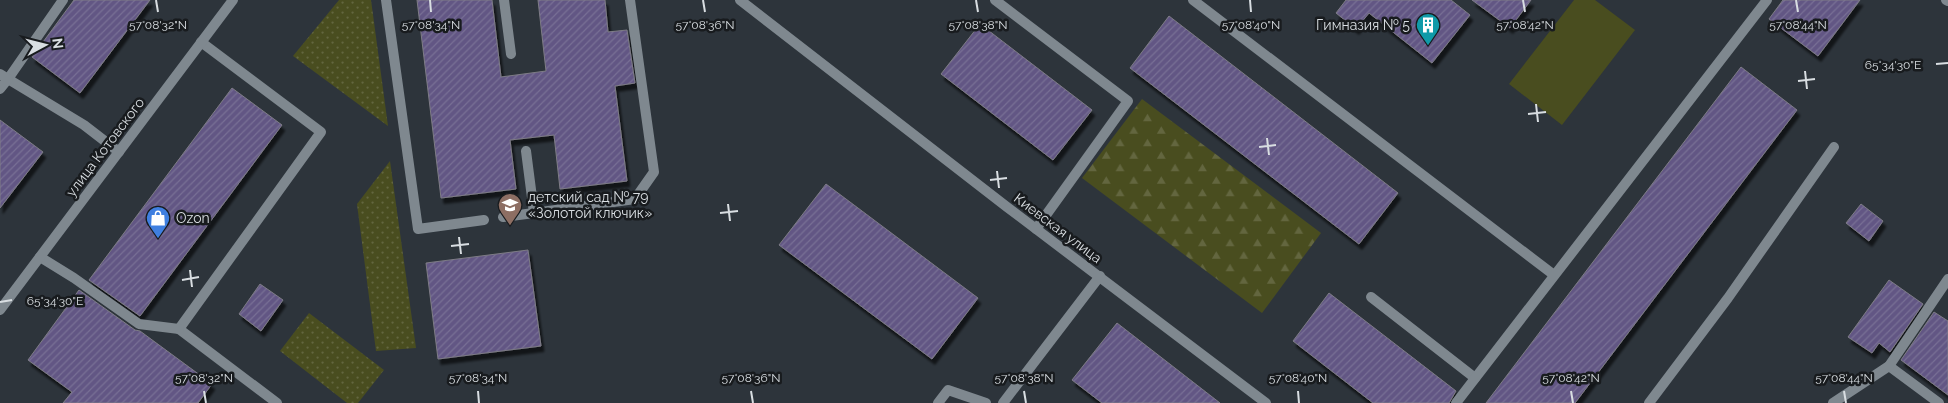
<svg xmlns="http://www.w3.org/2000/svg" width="1948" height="403" font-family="Raleway,sans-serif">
  <defs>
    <pattern id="grass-dots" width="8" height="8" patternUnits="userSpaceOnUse" patternTransform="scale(1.25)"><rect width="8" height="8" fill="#494d1f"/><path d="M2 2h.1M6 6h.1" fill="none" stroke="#63663f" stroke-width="1.8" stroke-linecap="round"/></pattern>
    <pattern id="forest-firs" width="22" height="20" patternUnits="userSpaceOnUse" patternTransform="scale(1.25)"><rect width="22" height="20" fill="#494d1f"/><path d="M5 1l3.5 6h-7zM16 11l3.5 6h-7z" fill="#63663f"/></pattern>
    <pattern id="building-hatch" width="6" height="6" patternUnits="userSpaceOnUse" patternTransform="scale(1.25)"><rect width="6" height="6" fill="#625784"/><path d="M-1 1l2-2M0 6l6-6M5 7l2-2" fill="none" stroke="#786f95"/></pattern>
    <filter id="shadow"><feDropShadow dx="3" dy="5.5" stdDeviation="1" flood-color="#0009"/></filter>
  </defs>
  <rect width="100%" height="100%" fill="#2d343b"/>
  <g fill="url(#grass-dots)">
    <path d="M339 0H371L388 126 293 56Z"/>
    <path d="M390 161 416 348 376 351 357 204Z"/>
    <path d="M309 313 384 370 358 403H347L280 351Z"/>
  </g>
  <path fill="url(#forest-firs)" d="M1142 99 1321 233 1262 313 1082 178Z"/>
  <path fill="#494d1f" d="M1574 0H1595L1635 30 1562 125 1509 84Z"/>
  <g fill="url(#building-hatch)" stroke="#7e7c86" filter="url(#shadow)">
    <path d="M74 0H150L80 93 32 57Z"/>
    <path d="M417 0H492L501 77 546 71 538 0H605L608 32 627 30 635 83 615 86 627 181 560 189 554 135 510 140 516 189 441 198Z"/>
    <path d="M1346 0H1451L1470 15 1432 63 1369 13 1356 29 1336 13Z"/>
    <path d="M1472 0H1531L1510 28Z"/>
    <path d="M1783 0H1860L1818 56 1769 19Z"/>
    <path d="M1169 16 1398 193 1359 244 1130 68Z"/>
    <path d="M980 24 1092 110 1053 160 941 74Z"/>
    <path d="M1741 67 1797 110 1575 403H1486Z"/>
    <path d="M232 88 282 125 140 316 89 280Z"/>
    <path d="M0 120 43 152 0 208Z"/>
    <path d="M826 184 978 298 932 359 779 245Z"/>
    <path d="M1861 204 1883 221 1869 241 1846 223Z"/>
    <path d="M528 250 541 346 438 359 426 263Z"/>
    <path d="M1889 280 1923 304 1890 352 1879 343 1872 353 1848 337Z"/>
    <path d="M260 284 283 300 261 331 239 314Z"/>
    <path d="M79 290 135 330 140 331 212 384 198 403H63L72 392 28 360Z"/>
    <path d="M1329 293 1456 391 1449 403H1373L1293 341Z"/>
    <path d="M1934 312 1948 321V395L1901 360Z"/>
    <path d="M1117 323 1220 403H1102L1072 380Z"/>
  </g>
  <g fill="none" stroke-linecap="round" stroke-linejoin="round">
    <g stroke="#7f888f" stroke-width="10">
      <path d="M63 0 8 79 84 125 119 152"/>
      <path d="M386 0 418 229 484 220"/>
      <path d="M504 0 511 54"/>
      <path d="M995 0 1128 101 1036 229"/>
      <path d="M1193 0 1554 275"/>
      <path d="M1946 0 1948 1"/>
      <path d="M201 42 321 132 179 329 277 403"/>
      <path d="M0 74 8 79 0 89"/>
      <path d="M526 151 534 213 635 199 654 172 630 0"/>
      <path d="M503 217 534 213"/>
      <path d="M40 257 74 278 139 324 179 329"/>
      <path d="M1371 297 1475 378"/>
      <path d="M1889 366 1939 403"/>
      <path d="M938 403 948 390 986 403"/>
      <path d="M1003 403 1100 276"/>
      <path d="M1456 403 1767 0"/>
      <path d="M1649 403 1728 298 1834 147"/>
      <path d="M1833 403 1889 366 1948 279"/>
    </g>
    <g stroke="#7f888f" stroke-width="10">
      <path d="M740 0 1007 207 1266 403"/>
      <path d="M0 310 233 0"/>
    </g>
  </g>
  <path fill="none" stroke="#d9dee2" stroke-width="2" d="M156 0 158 12M430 0 431 12M703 0 705 12M976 0 978 12M1250 0 1251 12M1523 0 1525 12M1796 0 1798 12M1936 64 1948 63M1805 71 1807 89M1798 81 1815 79M1536 104 1538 122M1528 114 1546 112M1267 138 1269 155M1259 147 1276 145M997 171 999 188M990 180 1007 178M728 204 730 221M720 213 738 211M459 237 461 254M451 246 469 244M190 270 192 287M182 280 199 277M0 302 12 300M204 391 206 403M478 391 479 403M751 391 753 403M1024 391 1026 403M1298 391 1299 403M1571 391 1573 403M1844 391 1846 403"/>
  <defs>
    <g id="building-pin" transform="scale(1.25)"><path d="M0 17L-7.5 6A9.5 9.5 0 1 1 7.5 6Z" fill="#0f9aa8" stroke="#181b1e"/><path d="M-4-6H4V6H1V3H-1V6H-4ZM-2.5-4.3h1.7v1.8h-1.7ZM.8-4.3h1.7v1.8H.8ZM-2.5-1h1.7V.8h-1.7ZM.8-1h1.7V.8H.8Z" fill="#fff"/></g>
    <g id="school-pin" transform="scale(1.25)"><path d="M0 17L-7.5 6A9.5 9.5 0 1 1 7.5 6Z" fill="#8d6e63" stroke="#181b1e"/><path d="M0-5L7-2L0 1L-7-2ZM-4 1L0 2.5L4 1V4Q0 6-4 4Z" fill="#fff"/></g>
    <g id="shop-pin" transform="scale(1.25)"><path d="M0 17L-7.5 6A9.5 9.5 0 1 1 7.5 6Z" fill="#3f7fe0" stroke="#181b1e"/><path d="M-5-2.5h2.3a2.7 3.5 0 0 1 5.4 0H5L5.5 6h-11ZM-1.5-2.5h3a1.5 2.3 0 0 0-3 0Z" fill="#fff"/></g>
  </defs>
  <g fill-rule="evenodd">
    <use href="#building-pin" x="1428" y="25"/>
    <use href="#school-pin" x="510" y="205"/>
    <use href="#shop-pin" x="158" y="218"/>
  </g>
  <g text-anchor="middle" stroke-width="5" stroke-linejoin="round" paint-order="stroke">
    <g font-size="14" fill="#d9dee2" stroke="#181b1e" text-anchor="start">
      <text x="1410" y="30" text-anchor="end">Гимназия № 5</text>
      <text x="528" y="202">детский сад № 79<tspan x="528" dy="16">«Золотой ключик»</tspan></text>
      <text x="176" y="223">Ozon</text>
    </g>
    <g font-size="14" fill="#d9dee2" stroke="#181b1e">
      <text transform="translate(105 147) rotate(-53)" y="5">улица Котовского</text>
      <text transform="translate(1058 228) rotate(37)" y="5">Киевская улица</text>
    </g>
  </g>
  <g font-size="12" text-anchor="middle" fill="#d9dee2" stroke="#181b1e" stroke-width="5" stroke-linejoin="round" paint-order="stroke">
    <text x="1251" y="29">57°08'40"N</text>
    <text x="158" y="29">57°08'32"N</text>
    <text x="431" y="29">57°08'34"N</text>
    <text x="705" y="29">57°08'36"N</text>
    <text x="978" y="29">57°08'38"N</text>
    <text x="1525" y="29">57°08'42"N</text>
    <text x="1798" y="29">57°08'44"N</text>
    <text x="1893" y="69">65°34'30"E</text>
    <text x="55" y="305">65°34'30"E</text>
    <text x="204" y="382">57°08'32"N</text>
    <text x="478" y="382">57°08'34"N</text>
    <text x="751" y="382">57°08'36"N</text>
    <text x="1024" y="382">57°08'38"N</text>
    <text x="1298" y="382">57°08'40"N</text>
    <text x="1571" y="382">57°08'42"N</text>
    <text x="1844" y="382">57°08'44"N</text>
  </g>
  <g transform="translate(45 45) rotate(83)" stroke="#181b1e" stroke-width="4" paint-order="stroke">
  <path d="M0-4L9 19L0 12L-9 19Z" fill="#d9dee2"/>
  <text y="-8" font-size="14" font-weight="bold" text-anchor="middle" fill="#d9dee2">N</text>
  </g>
</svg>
